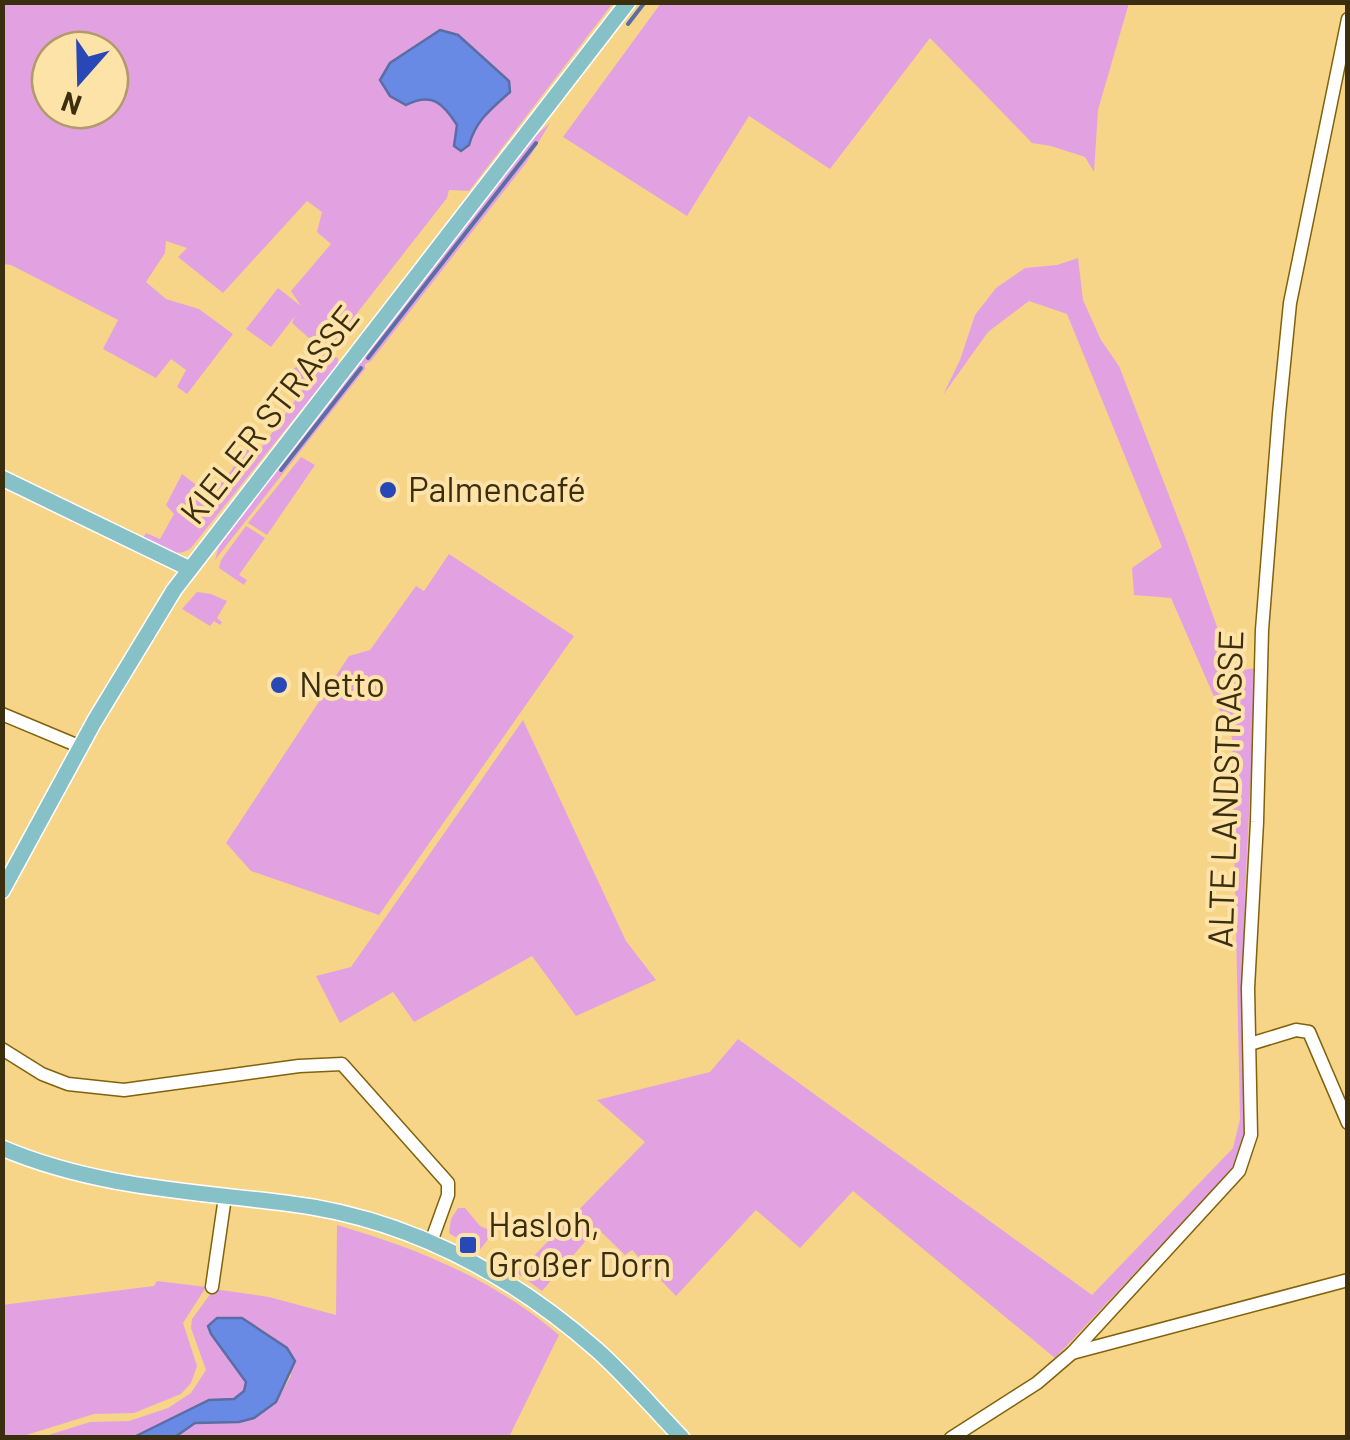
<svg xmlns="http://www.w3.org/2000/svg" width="1350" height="1440" font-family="Barlow,sans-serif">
  <rect width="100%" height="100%" fill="#f6d589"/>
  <g fill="#e2a2e2" fill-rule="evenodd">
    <path d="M3 3H613L469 191 449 190 447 198 336 340 318 346 292 323 295 316 271 347 246 329 278 288 301 306 291 291 331 244 317 232 322 212 307 201 223 293 178 257 187 248 166 241 165 253 146 282 166 299 199 309 233 334 187 394 177 387 186 370 171 359 156 378 103 349 118 320 11 265 3 264ZM50 50H110V110H50ZM510 92 474 126 469 145H454L457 125C447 110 440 99 420 98Z"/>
    <path d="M661 3V2L1129 3 1098 110 1094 172 1085 157 1051 146 1032 143 930 38 830 169 749 116 687 216 563 137Z"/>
    <path d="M550 123 526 163 371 361 365 364V369L215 560 219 546 357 363H362L363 356 534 137Z"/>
    <path d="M1078 258 1083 300 1101 340 1119 366 1187 542 1227 655 1235 671 1256 668 1245 896 1243 1022 1247 1134 1233 1169 1055 1358 853 1191 800 1248 756 1210 676 1296 632 1250 625 1255 597 1228 542 1291 517 1273 645 1142 597 1100 710 1072 738 1039 1092 1295 1233 1148 1240 1119 1232 738 1171 598 1134 595 1132 568 1162 547 1067 314 1029 301 988 332 943 395 960 360 975 315 996 288 1025 268 1057 265Z"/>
    <path d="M326 354 338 358 337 365 191 548C176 560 158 546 143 538L146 533 160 539 174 514 166 505 182 474 203 490 201 493 209 499 250 446 259 451 304 388 287 374 301 363Z"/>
    <path d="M301 457 315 465 267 535 248 523Z"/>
    <path d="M246 526 265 538 239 575 247 580 244 585 219 568 221 560Z"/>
    <path d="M449 554 574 636 379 915 251 871 226 843 349 656 370 650 416 586 424 591Z"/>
    <path d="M197 592 211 594 227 601 217 618 222 622 220 625 214 621 210 626 182 609Z"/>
    <path d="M523 720 626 941 656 980 576 1016 532 956 414 1022 393 992 340 1023 316 976 351 967Z"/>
    <path d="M458 1208H465L480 1226 494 1232 478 1252 449 1233 451 1219Z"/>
    <path d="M337 1225C419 1249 493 1279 559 1335L509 1437H175L194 1423 254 1418 276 1402 291 1376 287 1348C263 1330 247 1316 217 1318L211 1334 246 1382 244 1391 234 1399 209 1400 134 1437 39 1438 90 1422 129 1421 168 1408 191 1393 206 1370 191 1328 192 1319 214 1289 269 1297 336 1315Z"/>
    <path d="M157 1281 206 1287 183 1323 197 1366 191 1383 181 1394 134 1413 94 1414 20 1437H3L2 1305 154 1286Z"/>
  </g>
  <g fill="#688ae4" stroke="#5a6ea4" stroke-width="2.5">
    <path d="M440 30 458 35 509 81 510 92C491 109 476 120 469 145L461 151 454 146 457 125C443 103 432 92 406 105L390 96 380 80 390 63Z"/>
    <path d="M242 1318 287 1348 295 1361 276 1402 254 1418 239 1422 195 1423 175 1437H134L209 1400 234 1399 244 1391 246 1382 211 1334 208 1326 217 1318Z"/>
  </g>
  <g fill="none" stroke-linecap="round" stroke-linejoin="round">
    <g stroke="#5a6ea4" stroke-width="4">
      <path d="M628 24 645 2"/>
      <path d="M368 358 536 143"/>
      <path d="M281 470 361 368"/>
    </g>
    <g stroke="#81620a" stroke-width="15">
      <g id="minor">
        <path d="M2 714 81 747"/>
        <path d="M1250 1044 1296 1030 1309 1032 1348 1123"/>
        <path d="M2 1049 42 1074 68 1084 124 1090 299 1066 342 1064 448 1183V1195L431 1242"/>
        <path d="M212 1287 225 1197"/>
        <path d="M1072 1353 1348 1280"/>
        <path d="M951 1438 1037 1383 1072 1353 1239 1171 1251 1135 1248 988 1257 822 1262 630 1279 414 1290 303 1348 19"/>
      </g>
    </g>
    <g stroke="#fff" stroke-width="18">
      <g id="major">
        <path d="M2 478 190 569"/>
        <path d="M2 891 94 722 174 590 628 2"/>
        <path d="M2 1148C94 1187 188 1191 285 1203 404 1217 508 1272 597 1350 627 1377 654 1409 682 1438"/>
      </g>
    </g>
    <use href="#minor" stroke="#fff" stroke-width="12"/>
    <use href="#major" stroke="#86c1c8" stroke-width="15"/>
  </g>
  <g fill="#2848b7" stroke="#fee3a8" stroke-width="4">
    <circle cx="388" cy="490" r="10"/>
    <circle cx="279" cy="685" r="10"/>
    <rect x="458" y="1235" width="20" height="20" rx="5"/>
  </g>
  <g text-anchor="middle" stroke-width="8" stroke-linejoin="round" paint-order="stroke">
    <g font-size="35" fill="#3b2e0e" stroke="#fee3a8">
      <text transform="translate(270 415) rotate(-52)" y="12">KIELER STRASSE</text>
      <text transform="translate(1226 789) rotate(-88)" y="12">ALTE LANDSTRASSE</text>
    </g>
    <g font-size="35" fill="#3b2e0e" stroke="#fee3a8" text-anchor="start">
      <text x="408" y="502">Palmencafé</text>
      <text x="299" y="697">Netto</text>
      <text x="488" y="1237">Hasloh,<tspan x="488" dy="40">Großer Dorn</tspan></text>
    </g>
  </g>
  <rect width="1350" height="1440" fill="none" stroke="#3b2e0e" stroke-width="10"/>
  <g transform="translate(80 80) rotate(200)"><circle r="48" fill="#fee3a8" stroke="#b09b6a" stroke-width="2.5"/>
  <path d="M0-8L18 38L0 25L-18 38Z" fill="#2848b7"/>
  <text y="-15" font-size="28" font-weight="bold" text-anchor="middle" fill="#3b2e0e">N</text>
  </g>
</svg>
